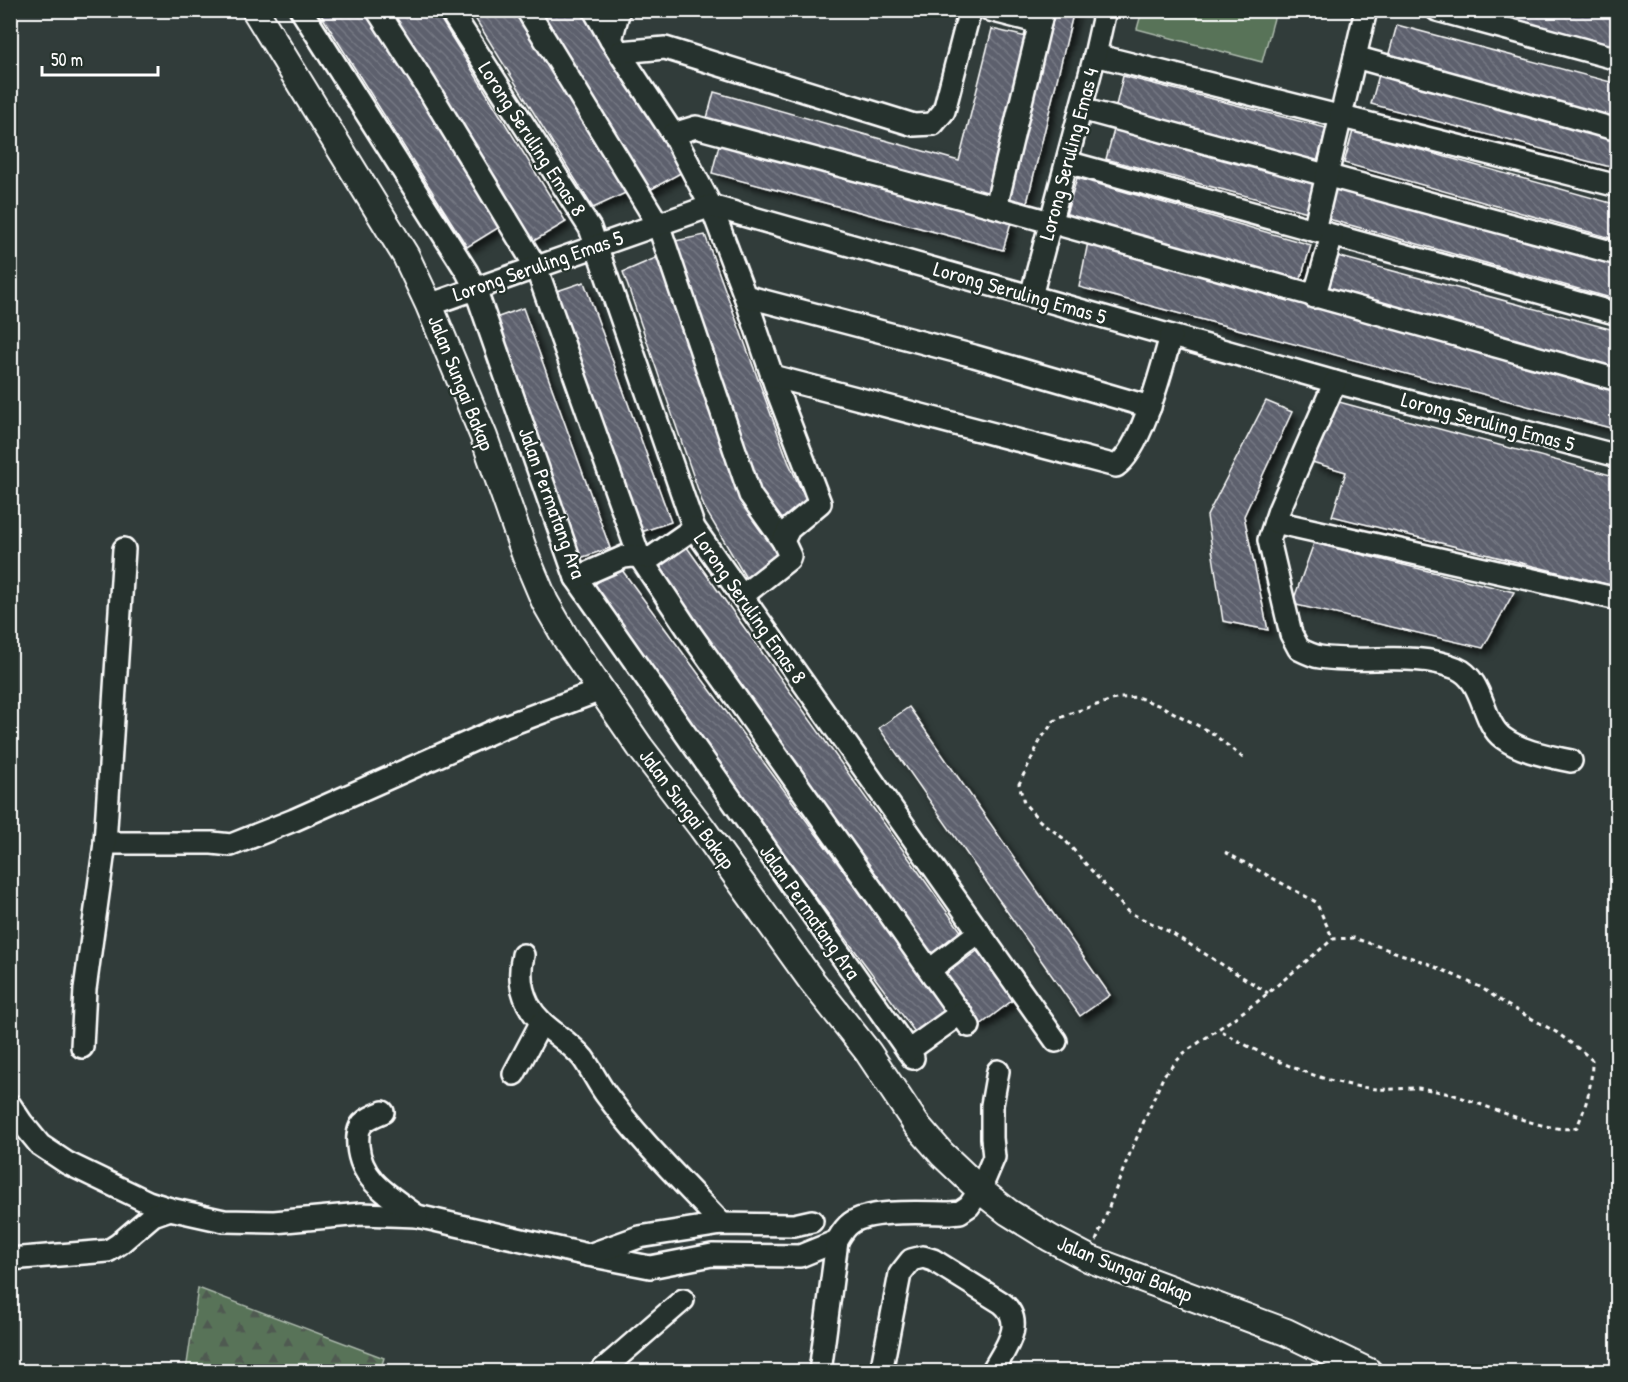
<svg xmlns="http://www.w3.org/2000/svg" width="1628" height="1382" font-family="'Patrick Hand',sans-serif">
  <defs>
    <pattern id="forest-firs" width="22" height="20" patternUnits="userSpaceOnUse" patternTransform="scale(1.5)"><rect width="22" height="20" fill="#587359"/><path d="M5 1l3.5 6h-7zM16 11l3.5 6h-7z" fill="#505a51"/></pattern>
    <pattern id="building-back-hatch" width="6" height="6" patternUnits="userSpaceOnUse" patternTransform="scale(1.5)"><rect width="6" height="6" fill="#5d606d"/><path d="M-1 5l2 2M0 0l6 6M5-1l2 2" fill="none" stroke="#757883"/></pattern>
    <filter id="shadow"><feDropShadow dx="5.5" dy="5.5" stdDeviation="3" flood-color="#0009"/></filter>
  </defs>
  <rect width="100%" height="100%" fill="#313c3a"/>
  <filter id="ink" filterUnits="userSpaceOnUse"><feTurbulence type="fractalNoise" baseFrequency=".0167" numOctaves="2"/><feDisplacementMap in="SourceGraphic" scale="12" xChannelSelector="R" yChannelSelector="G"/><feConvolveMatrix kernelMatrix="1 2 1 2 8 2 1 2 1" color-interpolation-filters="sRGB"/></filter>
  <g filter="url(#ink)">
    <path fill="url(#forest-firs)" stroke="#acb9ac" stroke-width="1.5" d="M198 1288 384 1358 380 1371H186Z"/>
    <path fill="#587359" stroke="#acb9ac" stroke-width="1.5" d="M1142 11V10L1276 11 1262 62 1137 29Z"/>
    <g fill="url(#building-back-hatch)" stroke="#fff" stroke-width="1.5" filter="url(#shadow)">
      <path d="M318 10H366L501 226 467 247Z"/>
      <path d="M389 10H435L566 222 532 242Z"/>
      <path d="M470 10H520L632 190 593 208Z"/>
      <path d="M532 10H584L686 170 648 191Z"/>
      <path d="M1044 10H1074L1026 207 998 201Z"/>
      <path d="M1460 10 1618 11V53Z"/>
      <path d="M1397 25 1618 84V118L1388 57Z"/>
      <path d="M992 29 1031 38 992 203 706 122 714 92 959 161Z"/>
      <path d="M1380 71 1618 135V169L1371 104Z"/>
      <path d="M1123 76 1326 128 1317 162 1115 110Z"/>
      <path d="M1115 126 1317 178 1308 212 1106 159Z"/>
      <path d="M1353 131 1618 205V240L1344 163Z"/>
      <path d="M719 145 1011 222 1003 250 712 173Z"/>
      <path d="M1077 178 1311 245 1298 288 1064 221Z"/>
      <path d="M1334 186 1618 265V300L1325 218Z"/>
      <path d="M705 235 788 461 808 505 777 531 753 481 670 242Z"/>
      <path d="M1089 237 1618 389V430L1079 287Z"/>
      <path d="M1337 256 1618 331V371L1327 292Z"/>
      <path d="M658 257 784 561 750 585 704 507 623 272Z"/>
      <path d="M584 282 671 522 641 532 554 292Z"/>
      <path d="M523 308 610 548 580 558 493 319Z"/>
      <path d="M1266 401 1292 412 1244 516 1268 630 1223 621 1207 516Z"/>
      <path d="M1339 402 1618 477V587L1332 516 1346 472 1312 462Z"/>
      <path d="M1314 543 1514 592 1483 648 1292 604Z"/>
      <path d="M686 546 965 937 932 960 653 569Z"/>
      <path d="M619 566 951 1017 920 1039 589 589Z"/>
      <path d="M909 707 1110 995 1080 1016 879 728Z"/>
      <path d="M977 951 1014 999 979 1026 942 977Z"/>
    </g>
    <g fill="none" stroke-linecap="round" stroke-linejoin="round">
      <g stroke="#fff" stroke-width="26">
        <g id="minor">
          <path d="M301 10 467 272 475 288 576 578 913 1058"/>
          <path d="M377 10 425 84 536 267 639 556 691 634 969 1026"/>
          <path d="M450 10 590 228 694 528 1056 1041"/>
          <path d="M527 10 658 224 750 495 783 541"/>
          <path d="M594 10 611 40 673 134 711 206 745 296 778 393 820 503 789 529 783 541 790 556 789 559 742 596"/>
          <path d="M990 10 1040 23"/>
          <path d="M1437 10 1618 59"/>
          <path d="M611 40 619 10"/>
          <path d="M620 52 665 48 914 125 933 124 944 111 970 10"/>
          <path d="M1095 55 1618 186"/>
          <path d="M1355 57 1618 130"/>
          <path d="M1081 109 1618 254"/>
          <path d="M673 134 696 127 996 207 1043 10"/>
          <path d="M1067 162 1618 314"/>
          <path d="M996 207 1618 380"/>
          <path d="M1314 230 1366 10"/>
          <path d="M745 296 974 356 1150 407"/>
          <path d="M1031 296 1095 55 1105 10"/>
          <path d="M1314 297 1332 236"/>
          <path d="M429 305 711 206 1335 382 1618 456"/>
          <path d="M772 376 1116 466C1142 449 1162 367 1171 336"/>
          <path d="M1335 382 1279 510 1269 540 1291 634 1299 649C1305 652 1313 656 1320 657 1364 664 1414 651 1456 668 1485 680 1481 722 1503 738 1522 752 1548 756 1571 761"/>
          <path d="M1275 522 1618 599"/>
          <path d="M576 578 624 557 632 556 651 558 694 528"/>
          <path d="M105 843H212L231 845 294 820 503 727 601 690"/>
          <path d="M523 955C519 972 520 988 528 1004 541 1029 566 1037 583 1058 591 1069 597 1082 605 1093 639 1140 682 1181 722 1224"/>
          <path d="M931 969 979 932"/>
          <path d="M82 1047 85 989 105 843 124 549"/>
          <path d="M908 1051 961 1013"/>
          <path d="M514 1074 541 1023"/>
          <path d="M10 1105 22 1123 40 1145 67 1163 148 1202 170 1209 224 1221 274 1222 361 1214 417 1216 588 1255 650 1267 712 1255 800 1256 837 1241"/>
          <path d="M383 1112C364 1120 356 1123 358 1146 361 1182 391 1196 417 1216"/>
          <path d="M589 1255 639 1237 722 1224 794 1225 812 1221"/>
          <path d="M10 1259 108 1251 119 1244 153 1215 170 1209"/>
          <path d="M600 1372 683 1300"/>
          <path d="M820 1372 837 1241C841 1234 844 1228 851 1223 871 1209 925 1213 950 1213L960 1212 969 1206 980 1190 994 1157 992 1138V1105L998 1071"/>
          <path d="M881 1372 900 1274 911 1260 923 1257 933 1260 1002 1303C1027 1323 1004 1350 992 1372"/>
        </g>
      </g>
      <g stroke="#fff" stroke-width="30">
        <path id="major" d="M255 10 406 256 429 305 484 437 526 557 545 602 568 642 640 747 702 828 811 980 868 1052 916 1124 942 1154 980 1190 1008 1212 1050 1238 1090 1259 1286 1332 1369 1372"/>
      </g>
      <g stroke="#fff" stroke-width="3" stroke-dasharray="4.5 4.5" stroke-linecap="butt">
        <path d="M1243 758 1212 733 1163 707 1137 697 1119 698 1071 713 1054 721 1041 739 1019 784 1024 803 1040 821 1063 838 1128 912 1168 931 1268 993"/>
        <path d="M1225 852 1316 902 1333 939"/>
        <path d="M1096 1241 1125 1165 1164 1075 1184 1053 1257 1002 1333 939 1354 938 1427 963 1480 987 1507 1005 1556 1032 1583 1052 1592 1060C1592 1085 1587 1104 1577 1127 1552 1137 1478 1101 1450 1094 1440 1092 1428 1089 1418 1088 1405 1088 1391 1090 1377 1089 1321 1084 1267 1058 1219 1030"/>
      </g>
      <use href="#minor" stroke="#26332d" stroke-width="21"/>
      <use href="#major" stroke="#26332d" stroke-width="26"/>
    </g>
  </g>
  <g text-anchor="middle" stroke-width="4.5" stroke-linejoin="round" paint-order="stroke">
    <g font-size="21" fill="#fff" stroke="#26332d">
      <text transform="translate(532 139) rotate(57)" y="7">Lorong Seruling Emas 8</text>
      <text transform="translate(1069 154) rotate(-75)" y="7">Lorong Seruling Emas 4</text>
      <text transform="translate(538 266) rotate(-19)" y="7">Lorong Seruling Emas 5</text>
      <text transform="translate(1020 293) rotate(16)" y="7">Lorong Seruling Emas 5</text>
      <text transform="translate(461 383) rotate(68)" y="7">Jalan Sungai Bakap</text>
      <text transform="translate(1488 422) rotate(15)" y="7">Lorong Seruling Emas 5</text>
      <text transform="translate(552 503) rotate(70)" y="7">Jalan Permatang Ara</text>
      <text transform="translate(750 608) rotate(55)" y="7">Lorong Seruling Emas 8</text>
      <text transform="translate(687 809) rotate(53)" y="7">Jalan Sungai Bakap</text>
      <text transform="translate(810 912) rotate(55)" y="7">Jalan Permatang Ara</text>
      <text transform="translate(1125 1269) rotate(22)" y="7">Jalan Sungai Bakap</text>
    </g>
  </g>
  <rect width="1628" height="1382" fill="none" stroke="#26332d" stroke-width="36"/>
  <rect x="18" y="18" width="1592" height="1346" fill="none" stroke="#fff" stroke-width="2" filter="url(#ink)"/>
  <path d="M42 66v9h116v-9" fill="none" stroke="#ffffff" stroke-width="3"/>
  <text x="51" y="66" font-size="18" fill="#ffffff" stroke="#26332d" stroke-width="4.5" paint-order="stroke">50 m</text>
</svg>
